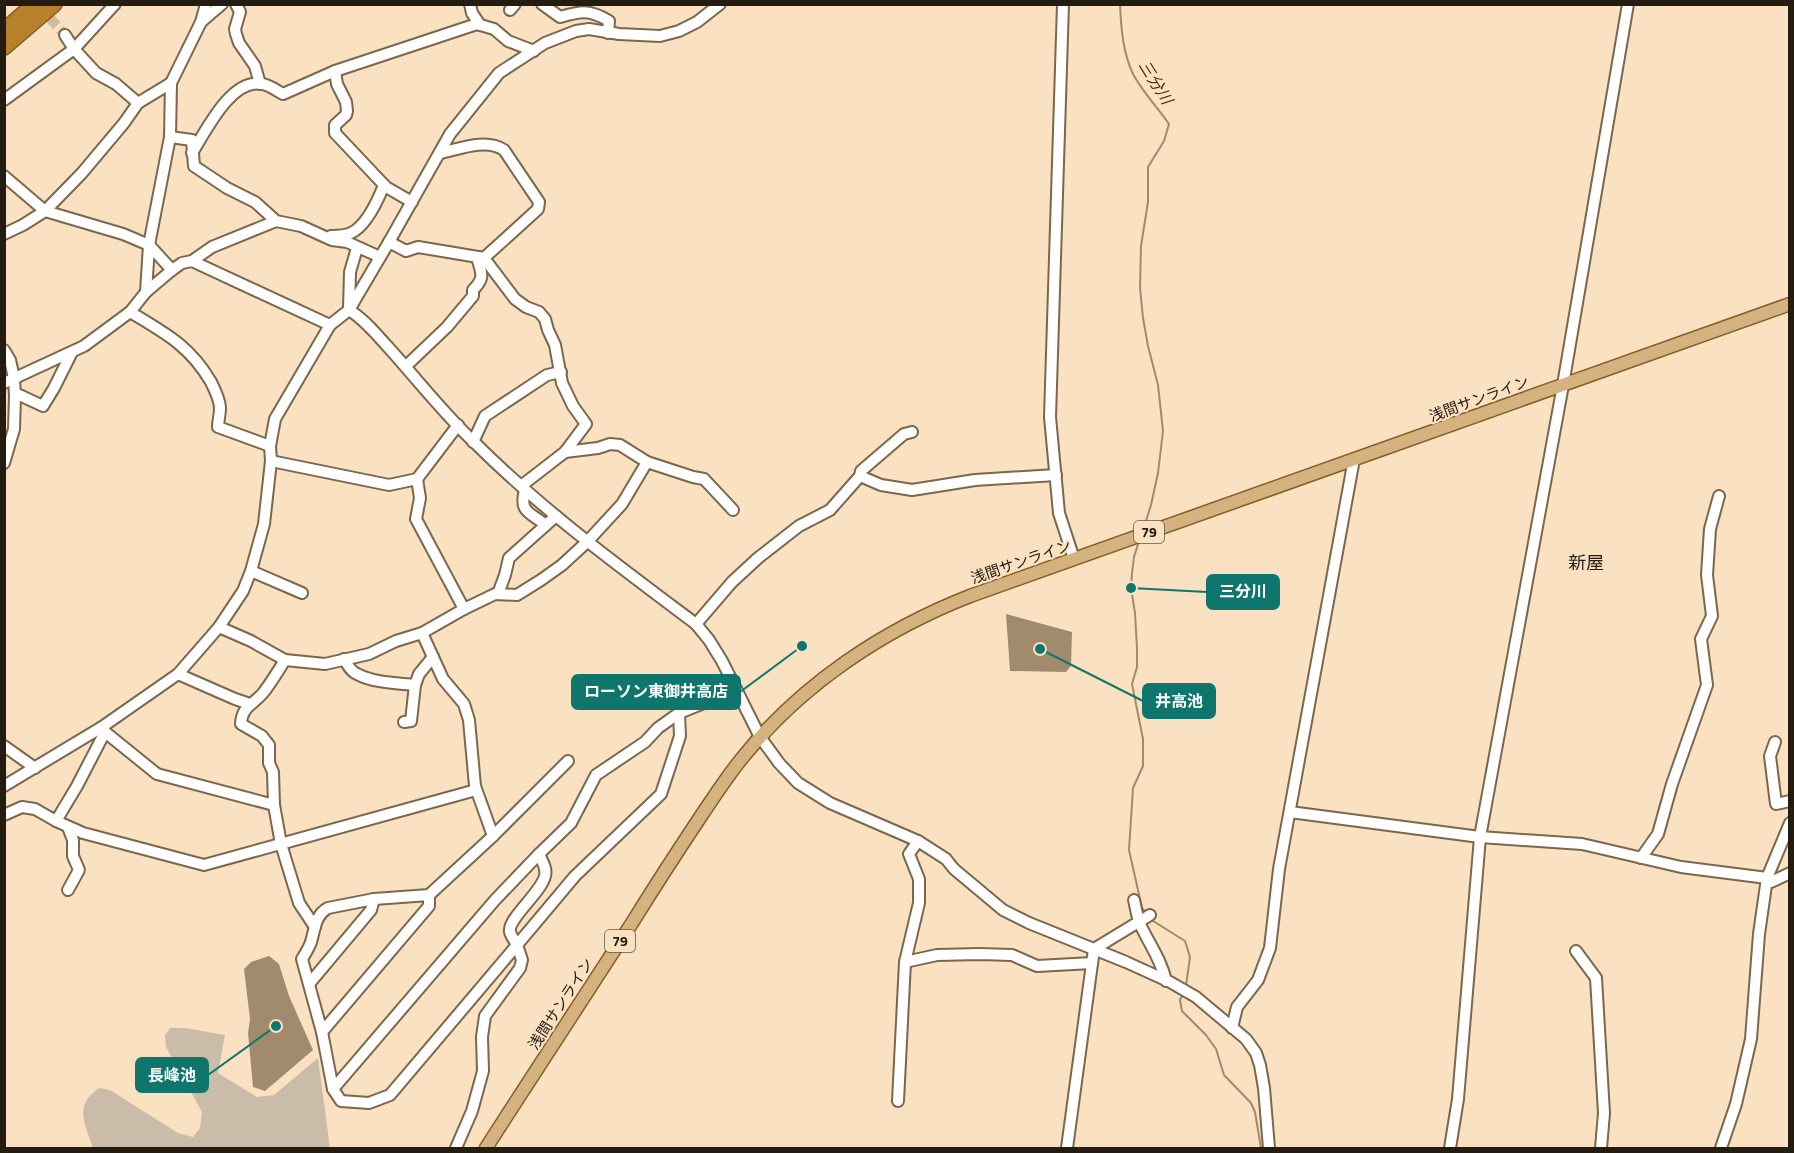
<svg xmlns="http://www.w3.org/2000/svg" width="1794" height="1153" font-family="'Titillium Web','Noto Sans JP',sans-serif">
  <rect width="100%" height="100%" fill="#f9e1c2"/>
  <path fill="#cabca9" d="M170 1028H185L225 1035 218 1073 257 1097 274 1095 318 1058 330 1148H93C85 1123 73 1107 99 1088L110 1090 178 1133 193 1137 200 1128 202 1112 166 1047 165 1035Z"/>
  <g fill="#a28b6c">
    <path d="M1006 614 1072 632 1071 666 1066 672 1010 671Z"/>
    <path d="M269 956 279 964 289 996 313 1050 265 1091 253 1087 248 1033 250 1019 244 969 251 962Z"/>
  </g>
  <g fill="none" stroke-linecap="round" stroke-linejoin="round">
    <g stroke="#a28b6c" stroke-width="2">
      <path d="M1120 4C1121 28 1123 53 1133 74 1142 91 1158 108 1169 124L1164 141 1148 167V202L1141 246 1140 288 1143 318 1148 346 1158 385 1163 431 1158 473 1151 505 1143 530"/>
      <path d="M1139 541 1134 557 1132 573 1131 588 1135 613 1137 648V667L1132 684 1143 739V766L1133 788 1129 850 1142 908 1147 914"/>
      <path d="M1150 919 1185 941 1190 957 1186 986"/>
      <path d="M1183 994 1180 1000 1182 1011 1206 1035 1216 1049 1224 1075 1251 1103 1255 1112 1261 1148"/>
    </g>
    <path stroke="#ceba9f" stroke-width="10" stroke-dasharray="10 5" stroke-linecap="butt" d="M40 7 65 35"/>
    <g stroke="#7b674b" stroke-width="14">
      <g id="minor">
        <path d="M236 4 240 12 235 29 236 34 239 43 255 66 260 84"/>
        <path d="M470 4 472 13 480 25"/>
        <path d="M542 4 560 17C581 11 589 9 609 21L608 33"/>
        <path d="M1063 4 1050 417 1059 513 1074 559"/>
        <path d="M510 10 515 4"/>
        <path d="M201 22 222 4"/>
        <path d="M65 35 74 49 96 73 116 84 138 103"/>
        <path d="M335 71 337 84 346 102 347 111 346 115 335 125V133L386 187 412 202"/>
        <path d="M4 100 74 49 115 4"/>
        <path d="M170 137 192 140 194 166 227 188 255 202 276 221 301 226 332 240 347 242 380 257"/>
        <path d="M192 153C206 131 231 78 262 84 270 85 277 91 283 94L335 71 477 24 494 29 508 41 534 51"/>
        <path d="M440 153C459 149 486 138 504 150L539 202 538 209 484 258"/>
        <path d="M4 176 45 211 123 234 149 245 172 270"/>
        <path d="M4 234 23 225 45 211 82 173 124 123 138 103 171 83"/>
        <path d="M331 236C337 236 345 236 351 233 366 226 378 200 384 185"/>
        <path d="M389 242 406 251 418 247 484 258 515 299 526 307 539 312 545 319 548 330 555 345 562 383 573 406 586 424 565 452 521 486"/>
        <path d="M192 261 212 247 276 221"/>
        <path d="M146 292 149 245 170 137 171 83 201 22 206 4"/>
        <path d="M349 309 350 272 357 248"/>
        <path d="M349 310C364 319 376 334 388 347 417 379 443 413 474 442 542 510 620 567 696 624L709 640 722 661 760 737 779 763 798 783 830 803 918 841 946 859 954 869 1003 910 1029 923 1126 962 1170 982 1196 997 1246 1039 1256 1053 1260 1065 1264 1088 1269 1148"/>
        <path d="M130 312C165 333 190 346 211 382 215 390 220 400 220 408 220 415 218 421 218 427L270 446"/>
        <path d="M4 350 10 360 14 378 15 396 14 429 4 463"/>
        <path d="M406 366 447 327 473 296V290C486 277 481 273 477 257"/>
        <path d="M4 383 84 346 130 312 146 292 172 270 182 263 192 261 330 325"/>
        <path d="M15 393 43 406 54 388 72 352"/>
        <path d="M473 442 485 416 547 375 561 372"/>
        <path d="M565 452 598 448 610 444 620 445 647 462 693 477 704 479 733 510"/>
        <path d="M271 461 389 485 417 479 458 425"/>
        <path d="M860 476 881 485 912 490 975 480 1056 475"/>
        <path d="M417 479 420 498 416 519 464 609"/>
        <path d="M525 490C519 512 529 512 546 525"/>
        <path d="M251 571 302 593"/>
        <path d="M498 594 505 575 509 558 556 516"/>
        <path d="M696 624 732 582 758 558 799 526 830 510 860 476 861 471 904 434 912 432"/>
        <path d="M219 627 251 641 285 660 325 664 369 654 396 641 422 633 464 609 495 594 517 595 541 580 562 565 587 542 622 504 647 462"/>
        <path d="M422 633 443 679 464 704 469 720 475 786 493 836"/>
        <path d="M344 659C348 665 350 671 357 674 374 683 397 683 415 685"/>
        <path d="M285 660C278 671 271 683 263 693 253 705 242 706 241 724L262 736 269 745V763L273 772 274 805 281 844 299 903 315 927"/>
        <path d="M178 674 235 699 250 704"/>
        <path d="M404 722 411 721 415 685 419 674 433 657"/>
        <path d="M102 727 105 732 157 774 274 805"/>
        <path d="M1775 742 1770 756 1776 804 1790 801"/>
        <path d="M4 746 35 768"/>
        <path d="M4 786 102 727 178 674 219 627 243 591 251 571 264 524 271 461 270 446 275 419 330 325 349 310 389 242 450 134 499 73 545 43 576 31 589 29 619 34 660 36 679 31 697 22 720 4"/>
        <path d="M1290 812 1480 837 1582 844 1681 867 1767 878"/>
        <path d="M4 815 22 807 35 809 56 821 83 833 204 865 476 790"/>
        <path d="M56 821 77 786 105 732"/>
        <path d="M1641 858 1658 834 1672 784 1707 685 1701 639 1712 616 1707 575 1710 529 1719 496"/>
        <path d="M1767 882H1771L1790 873"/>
        <path d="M68 890 79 870 73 856V840L68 827"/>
        <path d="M429 895V906L322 1032 302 959C305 954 309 948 311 942 315 929 315 915 328 908L374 899 429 895 493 836 568 761"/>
        <path d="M1134 900C1136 908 1137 917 1140 924 1149 944 1161 959 1166 981"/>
        <path d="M1576 951 1596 978 1604 1113 1601 1148"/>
        <path d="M905 962 937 955 980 954 1012 955 1037 966 1092 963"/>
        <path d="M309 984 371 910 374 899"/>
        <path d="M1232 1028 1237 1007 1258 980 1270 948 1279 869 1354 459"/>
        <path d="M322 1032 333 1089 341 1101 369 1103 390 1095 517 945C515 941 511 936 510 932 507 919 541 893 545 876 547 868 542 861 539 854"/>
        <path d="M333 1089 495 900 539 854 571 823 596 775 645 742 658 728 679 713 736 690"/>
        <path d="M898 1101 905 962 919 903V879L909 854 918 841"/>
        <path d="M456 1148 472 1111 483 1071 482 1037 485 1016 520 968 522 960 517 945 575 876 661 794 680 736 679 713"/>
        <path d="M1067 1148 1094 949 1150 915"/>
        <path d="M1450 1148 1458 1099 1480 837 1563 385 1628 4"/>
        <path d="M1721 1148 1736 1104 1751 1039 1759 934 1767 878 1790 823"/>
      </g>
    </g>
    <g stroke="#845e23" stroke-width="15">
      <path id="major" d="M486 1148C534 1073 583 999 632 923 655 886 679 849 703 813 716 794 728 775 743 757 802 684 883 630 970 596L1790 304"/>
    </g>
    <g stroke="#845e23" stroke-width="18">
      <g id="highway">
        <path d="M4 31 35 4"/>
        <path d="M4 47 54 4"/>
      </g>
    </g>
    <use href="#minor" stroke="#fff" stroke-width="10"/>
    <use href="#major" stroke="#d4b380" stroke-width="12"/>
    <use href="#highway" stroke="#b7812c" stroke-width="15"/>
  </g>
  <g text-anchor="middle" stroke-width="4.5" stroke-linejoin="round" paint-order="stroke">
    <g fill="#f9e1c2" stroke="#645746" stroke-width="1.5">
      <rect x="1134" y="521" width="30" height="22" rx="4.5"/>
      <rect x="605" y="930" width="30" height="22" rx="4.5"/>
    </g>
    <g font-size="14" font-weight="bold" fill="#241c11">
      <text x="1149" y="537">79</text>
      <text x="620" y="946">79</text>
    </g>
    <g font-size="15" fill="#241c11" stroke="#f9e1c2">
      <text transform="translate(1479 399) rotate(-20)" y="5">浅間サンライン</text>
      <text transform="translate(1021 562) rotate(-19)" y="5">浅間サンライン</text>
      <text transform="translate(561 1004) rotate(-57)" y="5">浅間サンライン</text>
    </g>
    <g font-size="16" font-style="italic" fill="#472e04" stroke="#f9e1c2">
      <text transform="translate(1156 82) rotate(58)" y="6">三分川</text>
    </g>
    <g font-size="18" fill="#241c11" stroke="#f9e1c2">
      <text x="1586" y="569">新屋</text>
    </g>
  </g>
  <path fill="none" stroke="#0f766e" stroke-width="2" d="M1131 588L1207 592M802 646L740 692M1040 649L1143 701M276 1026L208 1075"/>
  <g fill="#0f766e" stroke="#f9e1c2" stroke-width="2">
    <circle cx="1131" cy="588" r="6"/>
    <circle cx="802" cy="646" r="6"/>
    <circle cx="1040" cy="649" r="6"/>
    <circle cx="276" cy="1026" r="6"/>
  </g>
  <g fill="#0f766e" stroke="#0f766e" stroke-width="2">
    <rect x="1207" y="575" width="72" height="34" rx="6"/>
    <rect x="572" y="675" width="168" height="34" rx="6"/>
    <rect x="1143" y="684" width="72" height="34" rx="6"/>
    <rect x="136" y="1058" width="72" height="34" rx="6"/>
  </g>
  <g font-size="16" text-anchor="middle" font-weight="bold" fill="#fff">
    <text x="1243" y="597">三分川</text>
    <text x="656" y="697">ローソン東御井高店</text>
    <text x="1179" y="707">井高池</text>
    <text x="172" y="1081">長峰池</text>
  </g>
  <rect width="1794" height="1153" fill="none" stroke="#241c11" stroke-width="12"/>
</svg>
